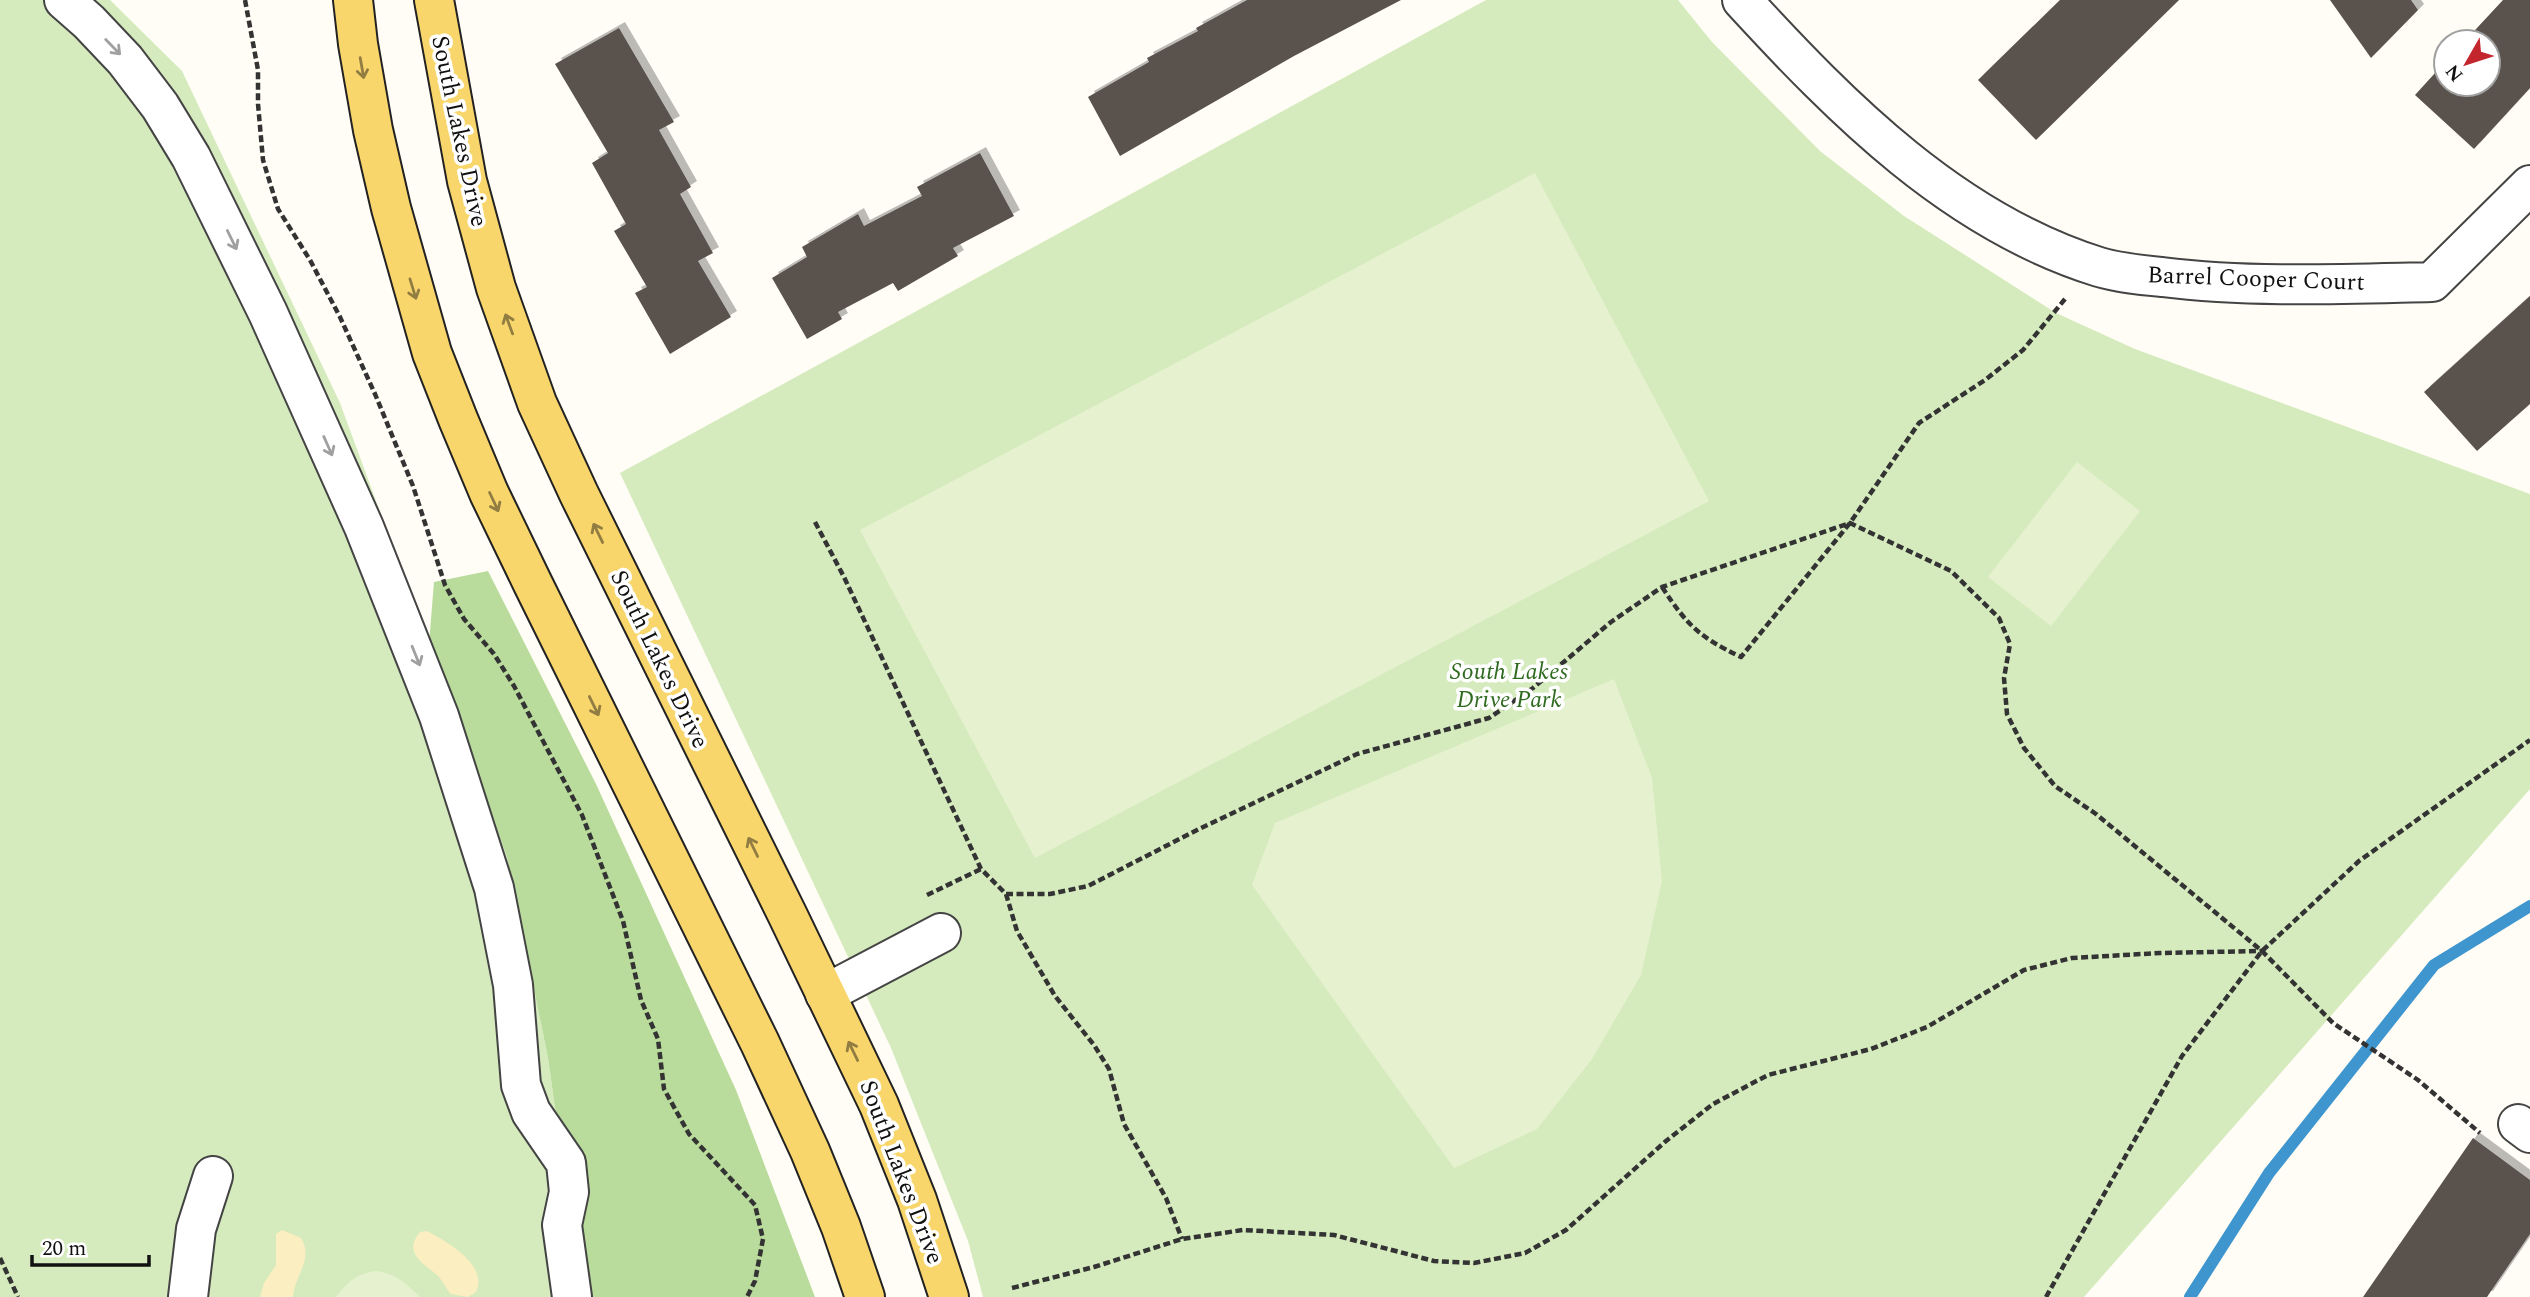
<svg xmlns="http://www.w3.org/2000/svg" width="2530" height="1297" font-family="Spectral,serif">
  <defs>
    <filter id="shadow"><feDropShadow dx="6" dy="-6" stdDeviation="0" flood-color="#0004"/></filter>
  </defs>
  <rect width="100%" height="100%" fill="#fffdf5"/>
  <g fill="#d5ebbd">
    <path d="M0 0H110L182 71 340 403 507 857 548 1058 582 1297H0Z"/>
    <path d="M1486 0H1678L1712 42 1820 151 1904 216 2056 313 2135 349 2530 494V789L2084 1297H983L968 1241 891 1048 620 473Z"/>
  </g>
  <path fill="#b9dc9c" d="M488 571 596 784 736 1090 815 1297H582L548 1058 507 857 429 644 434 582Z"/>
  <g fill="#fbeec1">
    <path d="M282 1230 301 1238C314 1260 295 1274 293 1297H260L264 1283 276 1265V1234Z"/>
    <path d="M427 1231C446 1241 489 1265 476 1292L468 1297 451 1294C446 1289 443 1281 438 1276 424 1263 402 1254 420 1232Z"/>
  </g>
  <g fill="#e6f2cf">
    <path d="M1535 173 1709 501 1035 858 860 530Z"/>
    <path d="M2077 462 2140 511 2051 626 1988 577Z"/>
    <path d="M1614 679 1652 778 1662 881 1641 975 1592 1059 1537 1129 1454 1168 1252 885 1275 823Z"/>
    <path d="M377 1271C396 1274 407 1284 420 1297H336C347 1282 359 1272 377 1271Z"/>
  </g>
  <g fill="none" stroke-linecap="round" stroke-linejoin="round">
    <path stroke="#3f96cf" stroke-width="12" d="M2190 1297 2269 1173 2434 965 2530 906"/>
  </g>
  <g fill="#5a524d" filter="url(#shadow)">
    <path d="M1247 0H1401L1294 56 1120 156 1088 97 1149 62 1147 58 1198 31 1196 28Z"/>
    <path d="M2060 0H2179L2036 140 1978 80Z"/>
    <path d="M2330 0H2411L2418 10 2371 58Z"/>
    <path d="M2503 0H2530V88L2474 149 2415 95 2446 61V84H2488V42H2464Z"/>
    <path d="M619 28 674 122 659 130 691 187 680 194 713 253 698 261 731 317 670 354 635 293 647 287 614 231 626 224 592 163 608 153 555 64Z"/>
    <path d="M980 153 1014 216 953 248 958 256 898 291 893 283 838 312 842 319 807 339 772 278 807 257 802 247 858 214 864 226 922 196 917 187Z"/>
    <path d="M2530 296V404L2477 451 2424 392Z"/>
    <path d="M2473 1138 2530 1180V1234L2487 1297H2363Z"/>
  </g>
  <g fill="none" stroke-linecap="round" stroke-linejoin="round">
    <g stroke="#444" stroke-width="42">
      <g id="minor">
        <path d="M64 0 89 22 125 60 160 106 191 157 268 313 364 527 439 716 494 888 513 985 521 1085 531 1112 566 1163 569 1192 562 1225 572 1297"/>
        <path d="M1742 0C1842 109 1954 222 2099 267 2119 273 2141 275 2162 277 2251 288 2342 284 2432 282L2530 185"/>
        <path d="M825 994 941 933"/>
        <path d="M2518 1124 2530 1133"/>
        <path d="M188 1297 196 1229 213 1176"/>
      </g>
    </g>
    <g stroke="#222" stroke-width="42">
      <g id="major">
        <path d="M353 0 358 44 373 130 391 208 432 353 458 419 489 493 533 584 760 1043 810 1151 841 1227 865 1297"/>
        <path d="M434 0 467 181 496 288 537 403 579 494 788 916 879 1105 917 1200 949 1297"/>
      </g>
    </g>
    <g stroke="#333" stroke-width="4.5" stroke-dasharray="7 3.5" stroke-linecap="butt">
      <path d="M245 0 258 70V104L263 160 278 209 310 260 340 317 375 394 413 486 445 585 464 619 494 654 514 686 582 815 623 921 641 1000 658 1039 664 1089 689 1134 755 1205 763 1239 755 1281 747 1297"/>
      <path d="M815 522 844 577 981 869 1006 894 1017 931 1055 996 1094 1045 1109 1069 1124 1124 1166 1198 1182 1239"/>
      <path d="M1662 587C1687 625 1699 637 1741 657L1850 523 1919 423 1985 380 2023 350 2065 299"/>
      <path d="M1006 894H1050L1088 886 1199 829 1357 754 1489 718 1533 688 1611 622 1662 587 1850 523 1951 571 1999 618 2010 644 2004 678 2007 714 2024 748 2055 786 2096 814 2262 951 2333 1023 2418 1080 2480 1133"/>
      <path d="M927 895 981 869"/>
      <path d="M0 1258 18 1297"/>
      <path d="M1012 1288 1094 1267 1182 1239 1243 1230 1334 1235 1434 1261 1474 1263 1525 1253 1566 1230 1666 1141 1713 1104 1768 1075 1871 1049 1927 1027 2024 970 2072 958 2160 953 2262 951"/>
      <path d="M2046 1297 2182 1056 2262 951 2359 861 2530 740"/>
    </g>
    <use href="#minor" stroke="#fff" stroke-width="38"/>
    <use href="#major" stroke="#f9d66b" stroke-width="38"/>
  </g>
  <defs><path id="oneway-shaft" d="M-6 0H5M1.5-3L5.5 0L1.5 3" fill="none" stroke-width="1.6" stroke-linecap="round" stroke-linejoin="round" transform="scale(1.75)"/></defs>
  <g stroke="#a0a0a0">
    <use href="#oneway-shaft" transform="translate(113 47) rotate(46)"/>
    <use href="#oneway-shaft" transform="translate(232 240) rotate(64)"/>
    <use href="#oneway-shaft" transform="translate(328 446) rotate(66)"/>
    <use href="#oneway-shaft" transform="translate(416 656) rotate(68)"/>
  </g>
  <g stroke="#917d42">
    <use href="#oneway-shaft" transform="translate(362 68) rotate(80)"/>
    <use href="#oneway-shaft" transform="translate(413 289) rotate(73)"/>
    <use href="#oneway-shaft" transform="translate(509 324) rotate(-110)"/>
    <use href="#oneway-shaft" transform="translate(494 502) rotate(65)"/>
    <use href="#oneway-shaft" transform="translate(598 533) rotate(-116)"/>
    <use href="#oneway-shaft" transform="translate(594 706) rotate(64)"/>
    <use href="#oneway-shaft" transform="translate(753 847) rotate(-116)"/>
    <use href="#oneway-shaft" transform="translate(853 1051) rotate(-116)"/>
  </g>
  <g text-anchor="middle" stroke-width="7" stroke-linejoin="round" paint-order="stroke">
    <g font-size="24" fill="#111" stroke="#fff">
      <text transform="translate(460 131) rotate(78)" y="8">South Lakes Drive</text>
      <text transform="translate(2256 278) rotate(2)" y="8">Barrel Cooper Court</text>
      <text transform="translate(660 659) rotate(64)" y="8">South Lakes Drive</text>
      <text transform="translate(902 1172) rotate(69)" y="8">South Lakes Drive</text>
    </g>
    <g font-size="24" font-style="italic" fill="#2f6b1f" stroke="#fff">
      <text x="1509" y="679">South Lakes<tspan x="1509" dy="28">Drive Park</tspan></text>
    </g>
  </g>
  <g transform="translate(2467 63) rotate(231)"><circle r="33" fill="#ffffff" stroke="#a0a0a0" stroke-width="2"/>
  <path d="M0-5L12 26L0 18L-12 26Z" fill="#c4262e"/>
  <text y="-10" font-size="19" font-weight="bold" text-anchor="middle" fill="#111111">N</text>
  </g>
  <path d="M32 1255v10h117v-10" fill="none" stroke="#111111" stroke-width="3.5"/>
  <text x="42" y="1255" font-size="21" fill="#111111" stroke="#ffffff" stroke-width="5" paint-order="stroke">20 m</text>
</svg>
